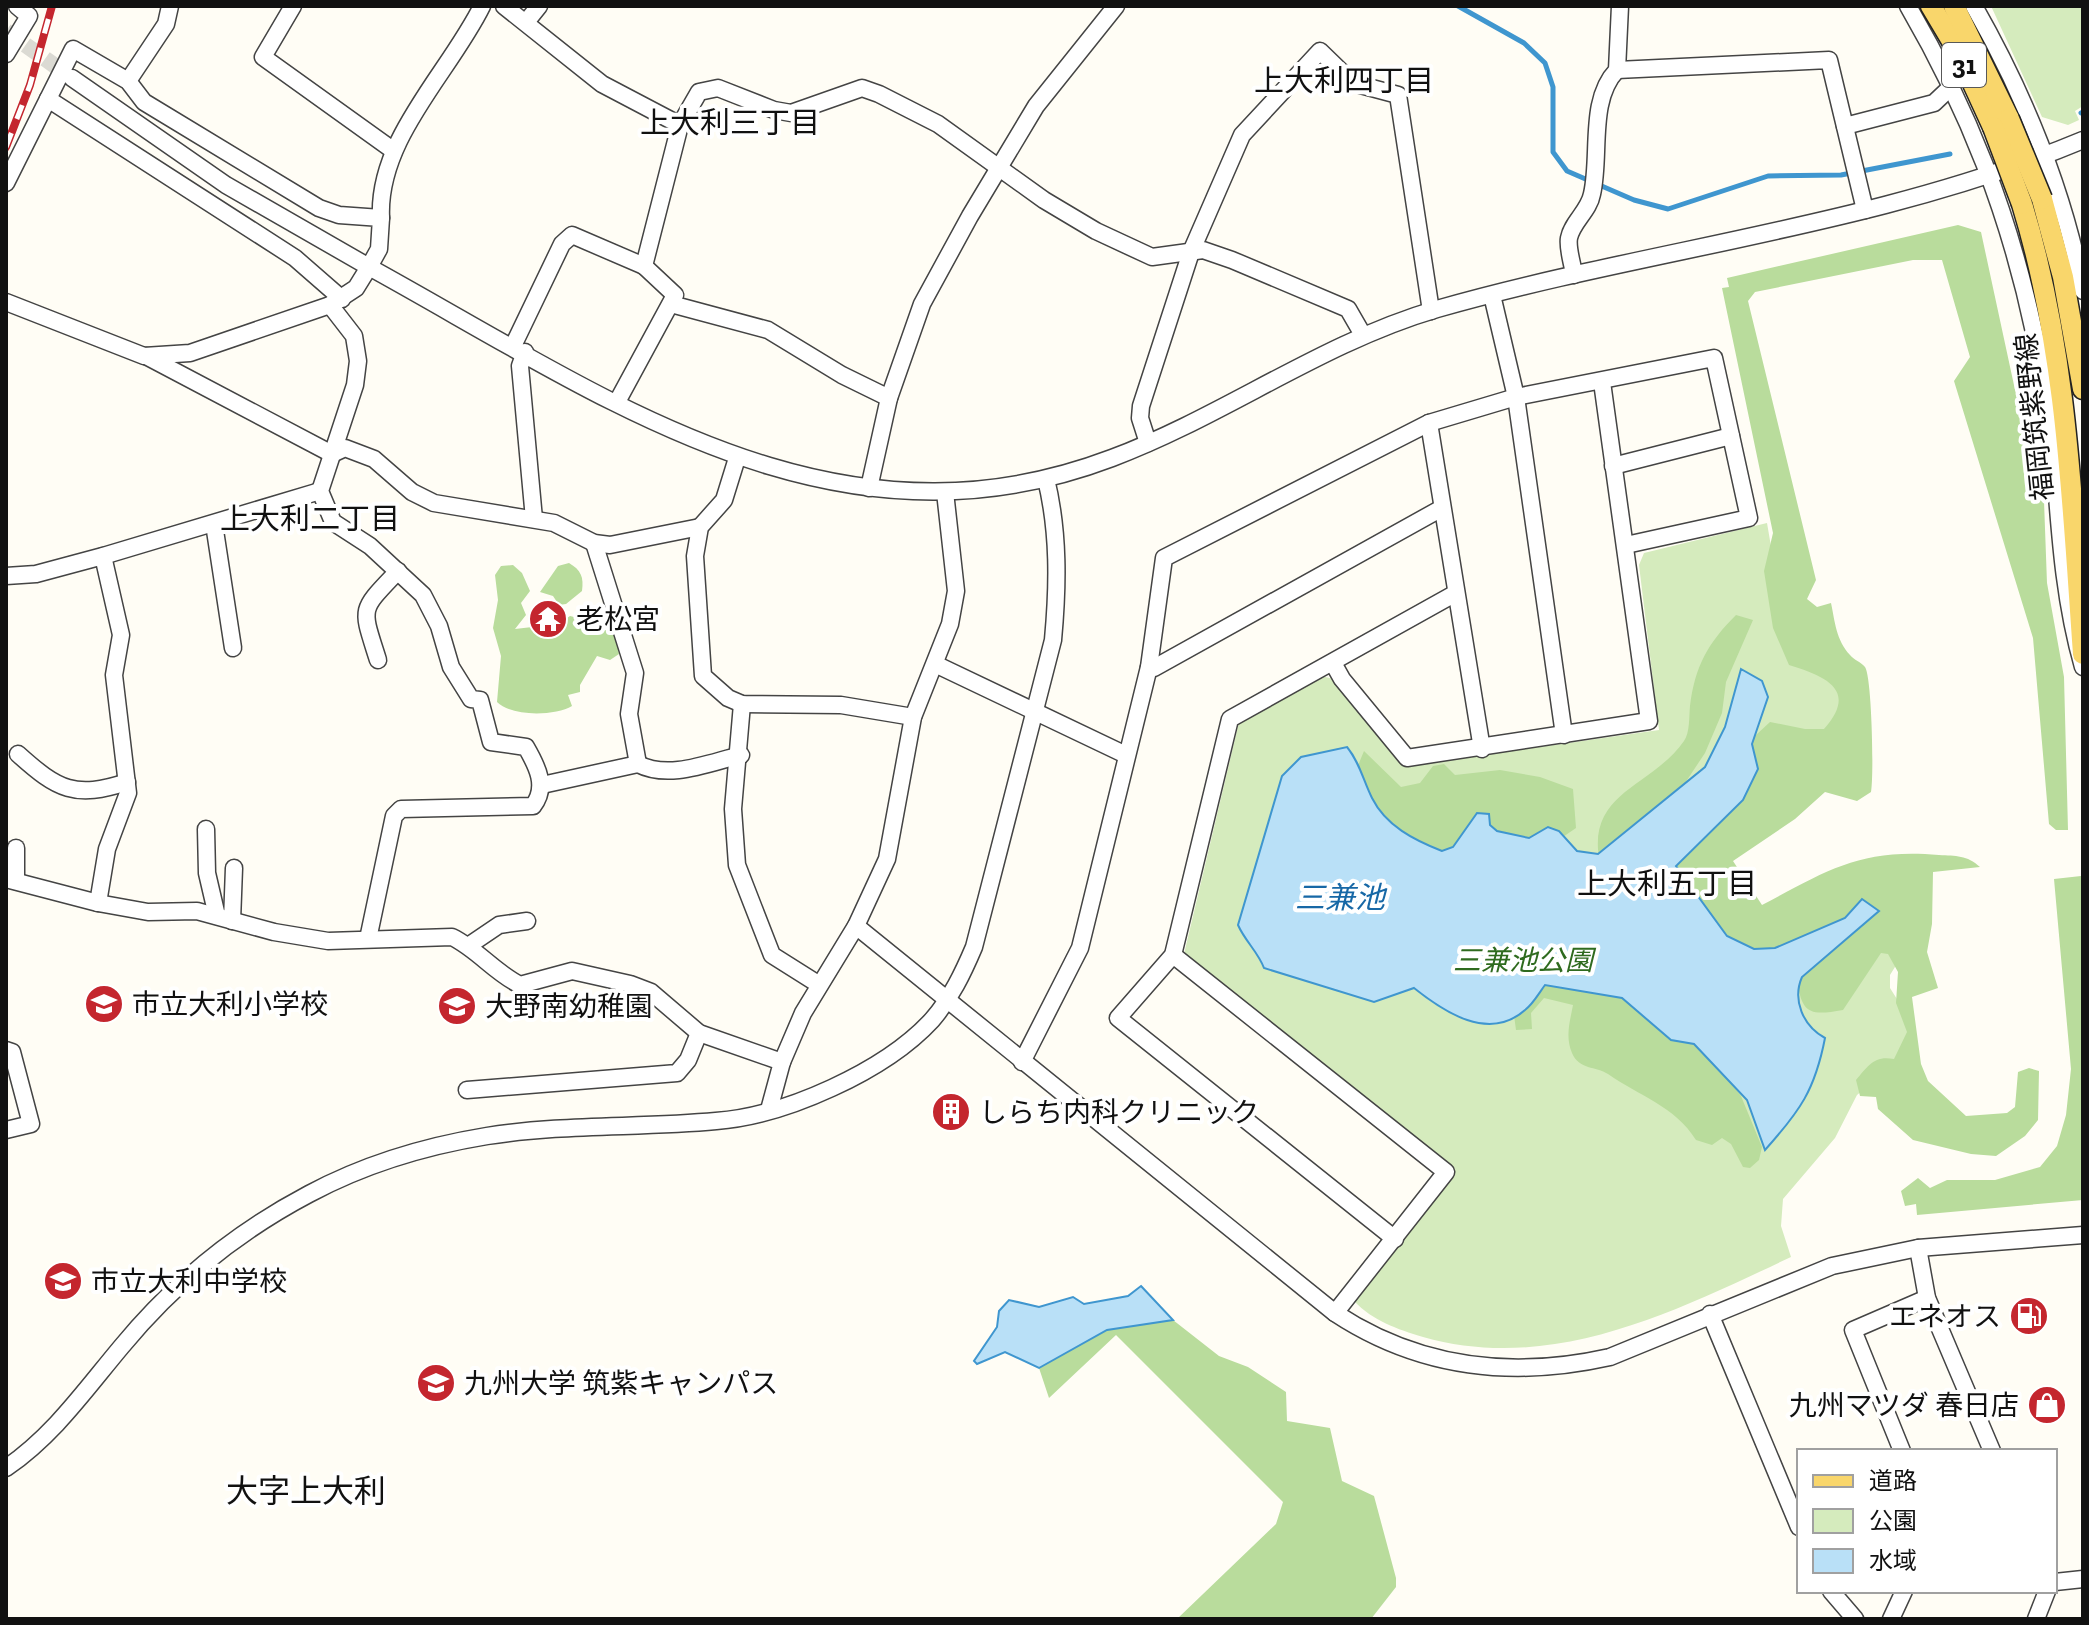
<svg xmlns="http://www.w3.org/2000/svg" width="2089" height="1625" font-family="'Zilla Slab','Noto Sans JP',serif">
  <rect width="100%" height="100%" fill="#fffdf5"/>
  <g fill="#d5ebbd">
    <path d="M1991 6H2083V106L2075 111 2079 120 2068 125 2042 117Z"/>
    <path d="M1767 523 1785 628 1860 693 1712 870 1732 908 1923 922 1890 975V988L1912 1023 1906 1053 1857 1095 1835 1138 1783 1199 1781 1226 1791 1257C1676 1311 1553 1374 1423 1337 1397 1329 1373 1321 1354 1301L1455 1172 1184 954 1239 722 1321 676 1334 679 1405 766 1659 730 1639 565 1644 553Z"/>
  </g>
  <g fill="#b9dc9c">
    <path d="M1958 225 1981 232 2037 492 2044 501 2047 583 2064 677 2068 830H2056L2049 824 2033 638 1954 381 1970 357 1942 260H1913L1755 292 1748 301 1816 580 1807 599 1817 607 1831 603C1835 622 1836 640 1850 655 1854 660 1861 662 1865 667 1872 677 1874 777 1871 792L1857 801 1825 792 1795 819 1733 861 1762 905C1828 870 1861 848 1939 855 1956 856 1967 855 1980 867L1933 872 1932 924 1927 952 1938 988 1912 997 1921 1064 1928 1081 1966 1116 2007 1113 2015 1107 2018 1072 2029 1068 2039 1071 2038 1120 2025 1136 1996 1156 1971 1154 1913 1140 1878 1109 1876 1097 1860 1096 1856 1080C1868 1066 1874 1055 1894 1059L1907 1032 1896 1003 1898 972 1888 954 1881 953 1843 1010C1809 1016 1801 1014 1797 977L1774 956 1734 954 1664 860 1743 747 1770 722 1805 729H1824C1859 690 1825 676 1789 665L1773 628 1764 571 1773 533 1722 288 1729 287 1727 278Z"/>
    <path d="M569 563C581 570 584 577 582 591L566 604 559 605 553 596 540 592 558 566Z"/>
    <path d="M513 565 522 573 530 591 521 603 526 615 515 629 558 624 570 616 578 618 602 606 611 610 619 654 610 660 597 656 580 685V692L568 695 572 706C555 716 512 717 497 702L501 656 493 628 498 600 495 575 501 566Z"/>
    <path d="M1736 615 1753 620 1726 682 1722 713 1705 753 1669 807 1600 863C1585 792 1651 788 1684 741 1690 733 1689 716 1690 706 1695 666 1708 643 1736 615Z"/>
    <path d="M1364 751 1401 787 1420 783 1433 766 1444 764 1455 775 1500 770 1540 777 1573 789 1576 828 1557 841 1451 856 1399 839 1352 780Z"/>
    <path d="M2081 876 2083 1200 1917 1215 1916 1204 1905 1206 1901 1191 1918 1178 1930 1188 1947 1180H1995L2040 1167 2057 1146 2066 1115 2071 1069 2054 879Z"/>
    <path d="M1546 978 1623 991 1715 1061 1741 1096 1762 1147 1759 1160 1750 1168 1743 1167 1731 1144 1722 1138 1712 1145 1696 1140C1675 1106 1639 1096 1608 1074 1596 1066 1579 1070 1572 1053 1565 1037 1570 1021 1573 1005L1544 998 1531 1013 1532 1029 1516 1030 1513 1008Z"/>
    <path d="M1173 1320 1219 1356 1248 1367 1286 1392 1287 1421 1330 1428 1342 1481 1374 1496 1396 1578V1587L1371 1619H1177L1276 1524 1283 1502 1116 1335 1049 1398 1039 1368 1107 1330Z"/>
  </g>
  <g fill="#b9e0f7" stroke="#3f96cf" stroke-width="2">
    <path d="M1741 669 1762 681 1768 697 1752 744 1758 769 1743 800 1676 866 1727 936 1754 949 1775 948 1845 918 1862 899 1879 911 1802 977C1792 1000 1803 1026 1825 1038 1815 1090 1800 1111 1765 1150L1747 1100 1694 1044 1671 1040 1622 998 1545 985C1539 993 1533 1004 1525 1010 1489 1042 1444 1012 1414 988L1374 1002 1264 968C1258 952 1245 941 1238 925L1282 776 1301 757 1347 747C1360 763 1363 780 1372 798 1386 826 1414 840 1442 851L1453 847 1477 813 1489 814 1490 825 1497 831 1529 838 1548 827 1559 831 1577 851 1598 854 1705 767 1725 727Z"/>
    <path d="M1141 1286 1173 1320 1107 1330 1039 1368 1005 1352 977 1364 974 1361 997 1327 999 1311 1009 1300 1039 1307 1073 1297 1084 1304 1128 1296Z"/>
  </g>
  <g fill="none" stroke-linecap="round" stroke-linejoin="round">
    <g stroke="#3f96cf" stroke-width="5">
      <path d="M1458 6 1524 43 1545 63 1553 87V152L1567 171 1634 200 1668 209 1768 176 1841 175 1950 154"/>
      <path d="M2081 113 2083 112"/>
    </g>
    <path stroke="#dbdad3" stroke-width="16" stroke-dasharray="16 8" stroke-linecap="butt" d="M6 31 72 78"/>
    <g stroke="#444" stroke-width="19">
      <g id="minor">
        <path d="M293 6 263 57 394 151"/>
        <path d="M504 6 602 84 680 125"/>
        <path d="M1908 6C1969 111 2009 214 2034 332 2039 356 2047 380 2049 403 2059 493 2058 580 2083 667"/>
        <path d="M1974 6C2024 94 2064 192 2083 291"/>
        <path d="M527 21 539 6"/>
        <path d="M6 54 29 16 17 6"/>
        <path d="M1617 70 1829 60 1865 210"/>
        <path d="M128 81 166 24 170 6"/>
        <path d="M48 99 295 258 342 299"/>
        <path d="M1845 126 1934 103 1952 86"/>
        <path d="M6 183 73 49 128 81 144 102 319 208 339 215 381 218 379 249 369 267 226 185 72 78"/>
        <path d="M381 218C377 139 449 73 482 6"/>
        <path d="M1574 275C1573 265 1567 248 1569 238 1572 222 1589 211 1592 194 1601 155 1588 100 1617 70L1620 6"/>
        <path d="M1492 295 1516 397 1564 735"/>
        <path d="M6 302 144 356 190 353 330 305 356 288 369 267C604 396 832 564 1112 458 1224 416 1321 343 1437 309 1651 248 1877 226 2083 140"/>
        <path d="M671 304 768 330 842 375 889 398"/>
        <path d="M330 305 354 336 358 361 355 385 320 491 333 522 370 546 423 595 439 626 451 667 471 699 480 700 491 742 526 747C537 766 548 787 533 806L401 809 394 816 368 939"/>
        <path d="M513 346 562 244 572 235 644 266"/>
        <path d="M525 352 520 366 534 519"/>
        <path d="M146 356 332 454"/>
        <path d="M617 402 675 295 644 266 680 125 699 92 718 88 774 110 791 113 862 88 879 94 938 124 1044 200 1096 231 1152 257 1203 250 1232 260 1348 309 1363 335"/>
        <path d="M1429 423 1482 749"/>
        <path d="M1148 443 1140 418 1141 406 1191 252 1242 135 1320 51 1353 83 1398 95 1431 311"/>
        <path d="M332 454 345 448 374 459 412 492 434 503 554 523 594 543 610 545 700 527"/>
        <path d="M737 458 724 500 700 527 695 556 703 676 728 698 742 704 841 705 913 717"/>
        <path d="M1613 466 1731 436"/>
        <path d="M869 488 889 398 922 304 970 216 1036 106 1116 6"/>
        <path d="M214 524 233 648"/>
        <path d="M594 543 635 673 629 714 638 764"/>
        <path d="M6 576 36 574 103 556 320 491"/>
        <path d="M378 660C361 606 359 612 398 571"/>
        <path d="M1333 663 1342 679 1407 758 1649 721 1602 382"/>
        <path d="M935 664 1126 755"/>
        <path d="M1149 667 1154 668 1442 508"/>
        <path d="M742 704 733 809 737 865 772 955 818 984"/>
        <path d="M18 754C58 790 75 799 127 782"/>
        <path d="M542 785 638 764C669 780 708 763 741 755"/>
        <path d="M206 829 207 873 217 916"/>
        <path d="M6 879 98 903 148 912 197 911 274 932 328 941 452 937C477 949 494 972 520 985L572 971 630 984 651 992 699 1033 782 1062 769 1110"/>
        <path d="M16 881V848"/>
        <path d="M98 903 107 849 128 793 114 675 121 635 103 556"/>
        <path d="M232 921 234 868"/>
        <path d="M856 926 1335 1313C1420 1369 1512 1379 1610 1357L1832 1266 1918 1248 2083 1235"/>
        <path d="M468 946 499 925 527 921"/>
        <path d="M1173 955 1446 1172 1335 1313"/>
        <path d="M6 1050 12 1052 31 1124 6 1130"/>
        <path d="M782 1062 803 1013 856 926 887 859 913 717 950 624 956 591 945 492"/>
        <path d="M1022 1062 1080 948 1149 667 1164 558 1429 423 1516 397 1714 358 1749 518 1626 545"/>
        <path d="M467 1090 677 1073 688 1060 699 1033"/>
        <path d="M1395 1239 1118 1018 1173 955 1230 719 1456 593"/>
        <path d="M1918 1248 1927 1298 1992 1451"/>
        <path d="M1710 1314 1799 1527"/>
        <path d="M1902 1451 1853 1330 1927 1298"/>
        <path d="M6 1468C54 1435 85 1390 122 1346 174 1283 237 1232 309 1194 363 1165 426 1146 487 1136 563 1124 640 1128 716 1121 785 1116 885 1071 932 1020 951 998 963 973 974 947L1053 640C1058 586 1059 532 1046 479"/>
        <path d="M2055 1582 2083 1579"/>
        <path d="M1831 1591 1855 1619"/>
        <path d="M1891 1619 1904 1591"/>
        <path d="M2036 1619 2047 1591"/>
      </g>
    </g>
    <g stroke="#222" stroke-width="23">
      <g id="major">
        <path d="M1931 6 1959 53 1993 127"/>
        <path d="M1954 6 2009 119"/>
        <path d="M2042 199 2063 277 2083 389"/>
        <path d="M2022 204C2067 351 2072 501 2083 654"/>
      </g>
    </g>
    <use href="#minor" stroke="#fff" stroke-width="16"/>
    <use href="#major" stroke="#f9d66b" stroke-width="20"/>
    <g stroke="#c4262e" stroke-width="8">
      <path id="rail" d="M6 147 30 85 52 6"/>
    </g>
    <use href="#rail" stroke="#fff" stroke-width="5" stroke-dasharray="15" stroke-linecap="butt"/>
    <g stroke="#222" stroke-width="23" stroke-linecap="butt">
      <g id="major-bridge">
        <path d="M2009 119 2042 199"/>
        <path d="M1993 127 2022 204"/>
      </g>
    </g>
    <use href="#major-bridge" stroke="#f9d66b" stroke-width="20"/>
  </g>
  <defs>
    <g id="temple-disc" transform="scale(2)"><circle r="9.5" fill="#c4262e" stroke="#fff"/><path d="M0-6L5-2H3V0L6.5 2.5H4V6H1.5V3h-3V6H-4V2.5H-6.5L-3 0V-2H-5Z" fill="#fff"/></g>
    <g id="school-disc" transform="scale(2)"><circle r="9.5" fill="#c4262e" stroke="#fff"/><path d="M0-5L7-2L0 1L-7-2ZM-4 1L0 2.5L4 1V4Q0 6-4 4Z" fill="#fff"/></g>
    <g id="building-disc" transform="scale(2)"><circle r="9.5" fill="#c4262e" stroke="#fff"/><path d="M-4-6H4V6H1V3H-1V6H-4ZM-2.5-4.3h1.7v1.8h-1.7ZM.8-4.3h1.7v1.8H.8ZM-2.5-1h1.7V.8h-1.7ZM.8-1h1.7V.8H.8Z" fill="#fff"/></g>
    <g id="fuel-disc" transform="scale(2)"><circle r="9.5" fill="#c4262e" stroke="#fff"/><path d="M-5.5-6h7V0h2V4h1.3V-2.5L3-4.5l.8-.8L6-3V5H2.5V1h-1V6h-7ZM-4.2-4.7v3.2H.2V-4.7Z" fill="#fff"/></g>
    <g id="university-disc" transform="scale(2)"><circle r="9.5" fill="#c4262e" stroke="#fff"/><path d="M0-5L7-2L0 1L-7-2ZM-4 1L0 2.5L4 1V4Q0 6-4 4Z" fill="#fff"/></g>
    <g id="shop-disc" transform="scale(2)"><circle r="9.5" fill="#c4262e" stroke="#fff"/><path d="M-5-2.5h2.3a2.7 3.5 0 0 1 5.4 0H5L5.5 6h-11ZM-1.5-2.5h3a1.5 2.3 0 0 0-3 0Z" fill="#fff"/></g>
  </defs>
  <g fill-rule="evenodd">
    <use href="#temple-disc" x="548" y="619"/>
    <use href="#school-disc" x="104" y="1004"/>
    <use href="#school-disc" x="457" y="1006"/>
    <use href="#building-disc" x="951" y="1112"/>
    <use href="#school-disc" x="63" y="1281"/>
    <use href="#fuel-disc" x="2029" y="1316"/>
    <use href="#university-disc" x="436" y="1383"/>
    <use href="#shop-disc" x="2047" y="1405"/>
  </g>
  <g text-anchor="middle" stroke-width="8" stroke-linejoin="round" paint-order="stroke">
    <rect fill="#fff" stroke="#585858" stroke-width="2" x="1942" y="43" width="44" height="44" rx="6"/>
    <g font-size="26" font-weight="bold" fill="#111">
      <text x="1964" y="74">31</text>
    </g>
    <g font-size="28" fill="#111" stroke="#fff">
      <text transform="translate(2034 417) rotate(-96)" y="10">福岡筑紫野線</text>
    </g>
    <g font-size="28" fill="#111" stroke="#fff" text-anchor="start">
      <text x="576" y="629">老松宮</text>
      <text x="132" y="1014">市立大利小学校</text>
      <text x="485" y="1016">大野南幼稚園</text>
      <text x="979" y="1122">しらち内科クリニック</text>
      <text x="91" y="1291">市立大利中学校</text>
      <text x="2001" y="1326" text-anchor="end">エネオス</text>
      <text x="464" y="1393">九州大学 筑紫キャンパス</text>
      <text x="2019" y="1415" text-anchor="end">九州マツダ 春日店</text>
    </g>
    <g font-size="28" font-style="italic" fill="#2f6b1f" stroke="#fff">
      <text x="1523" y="970">三兼池公園</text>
    </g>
    <g font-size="30" fill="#111" stroke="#fff">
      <text x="1344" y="91">上大利四丁目</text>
      <text x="730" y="133">上大利三丁目</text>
      <text x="310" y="529">上大利二丁目</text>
      <text x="1667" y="894">上大利五丁目</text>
    </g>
    <g font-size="30" font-style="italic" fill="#1768a6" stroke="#fff">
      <text x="1340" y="908">三兼池</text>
    </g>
    <g font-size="32" fill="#111" stroke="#fff">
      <text x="306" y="1502">大字上大利</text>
    </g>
  </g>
  <rect width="2089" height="1625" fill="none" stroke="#111111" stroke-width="16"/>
  <rect x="1797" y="1449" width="260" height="144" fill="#ffffff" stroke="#a0a0a0" stroke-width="2"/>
  <rect x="1813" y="1475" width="40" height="12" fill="#f9d66b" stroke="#a0a0a0" stroke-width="2"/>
  <text x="1869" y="1489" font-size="24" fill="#111111">道路</text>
  <rect x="1813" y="1509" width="40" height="24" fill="#d5ebbd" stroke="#a0a0a0" stroke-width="2"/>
  <text x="1869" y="1529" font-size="24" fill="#111111">公園</text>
  <rect x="1813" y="1549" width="40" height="24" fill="#b9e0f7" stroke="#a0a0a0" stroke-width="2"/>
  <text x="1869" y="1569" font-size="24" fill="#111111">水域</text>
</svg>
